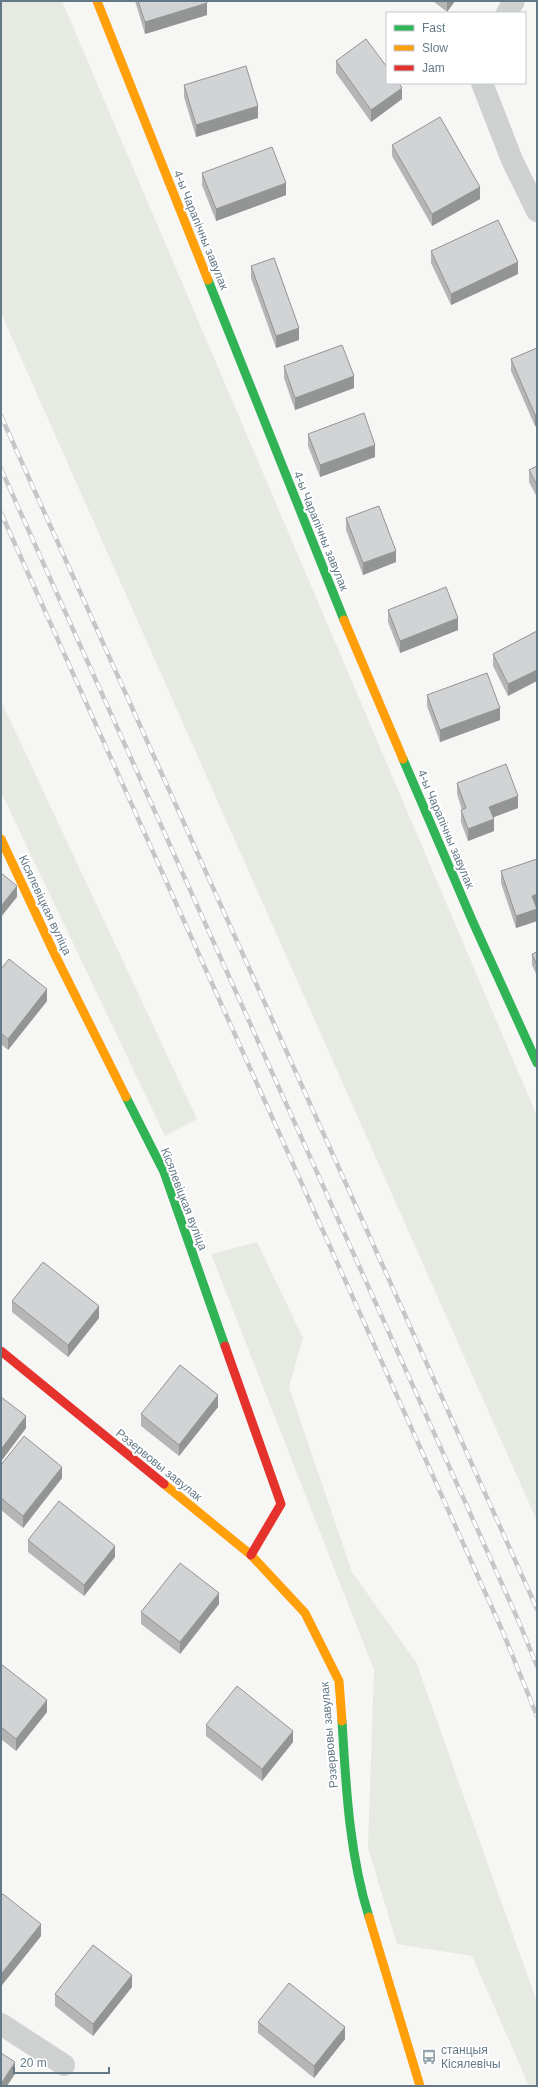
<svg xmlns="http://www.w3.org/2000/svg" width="538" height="2087" font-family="Arial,sans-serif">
  <rect width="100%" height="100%" fill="#f6f6f5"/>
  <g fill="#e6eae3">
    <path d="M1 1H62L537 1116V1521L1 313Z"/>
    <path d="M1 701 197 1119 165 1136 1 792Z"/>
    <path d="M257 1242 303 1338 289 1387 352 1572 416 1662 537 2002V2086H529L472 1956 397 1944 368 1848 374 1670 211 1254Z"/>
  </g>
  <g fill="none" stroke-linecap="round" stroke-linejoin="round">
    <g stroke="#cfd1d1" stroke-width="22">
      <path d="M507 13 514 1"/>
      <path d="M482 83 512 160 537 211"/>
      <path d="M1 2024 64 2065"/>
    </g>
    <g stroke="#30b455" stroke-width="9">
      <path d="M208 280 344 620"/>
      <path d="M403 759 472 920 537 1063"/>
      <path d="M126 1097 164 1172 225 1346"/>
      <path d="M342 1721C346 1787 349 1853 369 1917"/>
    </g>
    <g stroke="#ff9f0a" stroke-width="9">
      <path d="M97 1 208 280"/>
      <path d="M344 620 403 759"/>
      <path d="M1 839 56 957 126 1097"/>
      <path d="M164 1484 251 1555 305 1613 339 1681 342 1721"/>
      <path d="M369 1917 420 2086"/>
    </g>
    <g stroke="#e5322d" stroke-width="9">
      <path d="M225 1346 281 1504 251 1555"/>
      <path d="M1 1351 164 1484"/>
    </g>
    <g stroke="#c5c6c7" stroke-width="4.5">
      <g id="rail">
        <path d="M1 416 537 1609"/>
        <path d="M1 469 519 1622 537 1666"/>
        <path d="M1 513 502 1630 537 1716"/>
      </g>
    </g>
    <use href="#rail" stroke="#fff" stroke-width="3" stroke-dasharray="9" stroke-linecap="butt"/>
  </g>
  <g fill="#b5b5b6">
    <path d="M135 1H207V15L145 34Z"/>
    <path d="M433 1H455L447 12Z"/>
    <path d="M336 61 402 99 371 122 336 73Z"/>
    <path d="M184 85 258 118 196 137 184 97Z"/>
    <path d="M392 145 480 199 432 226 392 156Z"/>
    <path d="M202 173 286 195 216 221 202 185Z"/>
    <path d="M431 251 518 274 451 305 431 263Z"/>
    <path d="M251 266 299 340 276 348 251 278Z"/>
    <path d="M537 348 535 426 511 371V359Z"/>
    <path d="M284 366 354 388 295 410 284 378Z"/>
    <path d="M308 434 375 457 320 477 308 446Z"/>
    <path d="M537 466V497L529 482V470Z"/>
    <path d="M346 518 396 562 363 575 346 530Z"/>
    <path d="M388 610 458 630 400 653 388 622Z"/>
    <path d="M537 631 508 696 493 666V654Z"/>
    <path d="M427 695 500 720 440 742 427 706Z"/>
    <path d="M457 783 518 808 493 817 494 831 468 841 461 822V810H462L457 794Z"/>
    <path d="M537 859V906H536L537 921 516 928 501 883V871Z"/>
    <path d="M537 952V976L532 965V954Z"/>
    <path d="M1 969 47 1001 8 1050 1 1044Z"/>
    <path d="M12 1301 99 1318 68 1357 12 1312Z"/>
    <path d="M1 1397 26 1428 2 1460H1Z"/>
    <path d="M218 1407 179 1456 141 1426V1414Z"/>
    <path d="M1 1465 62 1478 23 1528 1 1510Z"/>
    <path d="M28 1540 115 1557 84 1596 28 1552Z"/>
    <path d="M219 1604 180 1654 141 1624V1612Z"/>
    <path d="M1 1664 47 1712 16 1751 1 1739Z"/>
    <path d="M206 1725 293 1742 262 1781 206 1736Z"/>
    <path d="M1 1896 41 1936 2 1985 1 1984Z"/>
    <path d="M132 1987 93 2036 55 2006V1994Z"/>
    <path d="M258 2022 345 2039 314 2078 258 2033Z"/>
  </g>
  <g fill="#939494">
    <path d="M447 1H455L447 12Z"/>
    <path d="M207 3V15L145 34V22Z"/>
    <path d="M402 88V99L371 122V110Z"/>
    <path d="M258 106V118L196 137V125Z"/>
    <path d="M286 183V195L216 221V209Z"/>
    <path d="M480 187V199L432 226V214Z"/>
    <path d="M518 262V274L451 305V294Z"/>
    <path d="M299 328V340L276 348V336Z"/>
    <path d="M354 376V388L295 410V398Z"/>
    <path d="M537 414V426H535V415Z"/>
    <path d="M375 445V457L320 477V465Z"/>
    <path d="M396 551V562L363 575V563Z"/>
    <path d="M458 618V630L400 653V641Z"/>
    <path d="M537 670V681L508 696V684Z"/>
    <path d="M500 708V720L440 742V730Z"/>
    <path d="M518 796V808L489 819V807Z"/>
    <path d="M494 819V831L468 841V829Z"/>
    <path d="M17 886V897L1 917V906Z"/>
    <path d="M537 894V906L532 908V896Z"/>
    <path d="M537 909V921L516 928V916Z"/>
    <path d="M47 989V1001L8 1050V1039Z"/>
    <path d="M99 1306V1318L68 1357V1345Z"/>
    <path d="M218 1395V1407L179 1456V1445Z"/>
    <path d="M26 1416V1428L2 1460V1448Z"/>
    <path d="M62 1467V1478L23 1528V1516Z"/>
    <path d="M115 1546V1557L84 1596V1585Z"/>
    <path d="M219 1593V1604L180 1654V1642Z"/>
    <path d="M47 1700V1712L16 1751V1739Z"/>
    <path d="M293 1731V1742L262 1781V1769Z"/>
    <path d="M41 1924V1936L2 1985V1973Z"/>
    <path d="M132 1975V1987L93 2036V2024Z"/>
    <path d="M345 2027V2039L314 2078V2066Z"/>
    <path d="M15 2062V2074L7 2086H1V2084Z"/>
  </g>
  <g fill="#d2d3d4" stroke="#939494">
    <path d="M138 1H207V3L145 22Z"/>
    <path d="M366 39 387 67V83H399L402 88 371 110 336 61Z"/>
    <path d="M246 66 258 106 196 125 184 85Z"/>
    <path d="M440 117 480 187 432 214 392 145Z"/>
    <path d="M272 147 286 183 216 209 202 173Z"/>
    <path d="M498 220 518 262 451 294 431 251Z"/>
    <path d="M274 258 299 328 276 336 251 266Z"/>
    <path d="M342 345 354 376 295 398 284 366Z"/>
    <path d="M537 348V414L535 415 511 359Z"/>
    <path d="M364 413 375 445 320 465 308 434Z"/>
    <path d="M537 466V485L529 470Z"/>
    <path d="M379 506 396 551 363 563 346 518Z"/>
    <path d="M446 587 458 618 400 641 388 610Z"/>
    <path d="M537 631V670L508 684 493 654Z"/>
    <path d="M487 673 500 708 440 730 427 695Z"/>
    <path d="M506 764 518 796 489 807 494 819 468 829 461 810 466 808 457 783Z"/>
    <path d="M537 859V894L532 896 537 909 516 916 501 871Z"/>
    <path d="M1 873 17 886 1 906Z"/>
    <path d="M537 952V965L532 954Z"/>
    <path d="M9 959 47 989 8 1039 1 1033V969Z"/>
    <path d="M43 1262 99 1306 68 1345 12 1301Z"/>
    <path d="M180 1365 218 1395 179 1445 141 1414Z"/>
    <path d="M1 1397 26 1416 2 1448H1Z"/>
    <path d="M24 1436 62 1467 23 1516 1 1498V1465Z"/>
    <path d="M59 1501 115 1546 84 1585 28 1540Z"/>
    <path d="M180 1563 219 1593 180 1642 141 1612Z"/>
    <path d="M1 1664 47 1700 16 1739 1 1727Z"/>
    <path d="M237 1686 293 1731 262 1769 206 1725Z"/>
    <path d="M3 1894 41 1924 2 1973 1 1972V1896Z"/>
    <path d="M93 1945 132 1975 93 2024 55 1994Z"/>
    <path d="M289 1983 345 2027 314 2066 258 2022Z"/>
    <path d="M1 2053 15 2062 1 2084Z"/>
  </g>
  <defs>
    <g id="bus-bare" transform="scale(1.2)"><path d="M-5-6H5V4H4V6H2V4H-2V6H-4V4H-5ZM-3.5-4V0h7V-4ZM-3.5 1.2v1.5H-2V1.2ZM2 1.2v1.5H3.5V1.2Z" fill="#97a5ae" stroke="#fff" stroke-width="2.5" paint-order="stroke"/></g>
  </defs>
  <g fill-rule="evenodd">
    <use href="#bus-bare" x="429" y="2057"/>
  </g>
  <g text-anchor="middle" stroke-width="4" stroke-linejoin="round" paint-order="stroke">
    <g font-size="12" fill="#647987" stroke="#fff">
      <text transform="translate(201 230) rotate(68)" y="4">4-ы Чарапічны завулак</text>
      <text transform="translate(321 531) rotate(68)" y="4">4-ы Чарапічны завулак</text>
      <text transform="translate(446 829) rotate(67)" y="4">4-ы Чарапічны завулак</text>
      <text transform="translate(45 905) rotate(65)" y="4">Кісялевіцкая вуліца</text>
      <text transform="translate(184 1199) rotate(69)" y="4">Кісялевіцкая вуліца</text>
      <text transform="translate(159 1465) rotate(39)" y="4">Рэзервовы завулак</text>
      <text transform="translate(329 1735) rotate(-95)" y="4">Рэзервовы завулак</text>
    </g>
    <g font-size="12" fill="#647987" stroke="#fff" text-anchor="start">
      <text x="441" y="2054">станцыя<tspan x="441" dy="14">Кісялевічы</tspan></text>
    </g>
  </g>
  <rect width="538" height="2087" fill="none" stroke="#647987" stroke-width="4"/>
  <rect x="386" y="12" width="140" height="72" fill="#ffffff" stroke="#c1c9cf"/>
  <rect x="394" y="25" width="20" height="6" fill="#30b455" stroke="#c1c9cf"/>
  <text x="422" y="32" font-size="12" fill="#647987">Fast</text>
  <rect x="394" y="45" width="20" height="6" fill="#ff9f0a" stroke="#c1c9cf"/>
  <text x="422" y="52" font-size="12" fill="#647987">Slow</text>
  <rect x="394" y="65" width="20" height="6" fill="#e5322d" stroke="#c1c9cf"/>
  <text x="422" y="72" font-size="12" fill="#647987">Jam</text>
  <path d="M14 2067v6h95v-6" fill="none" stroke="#647987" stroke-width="2"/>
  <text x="20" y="2067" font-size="12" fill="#647987" stroke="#ffffff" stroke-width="3" paint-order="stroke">20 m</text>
</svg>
